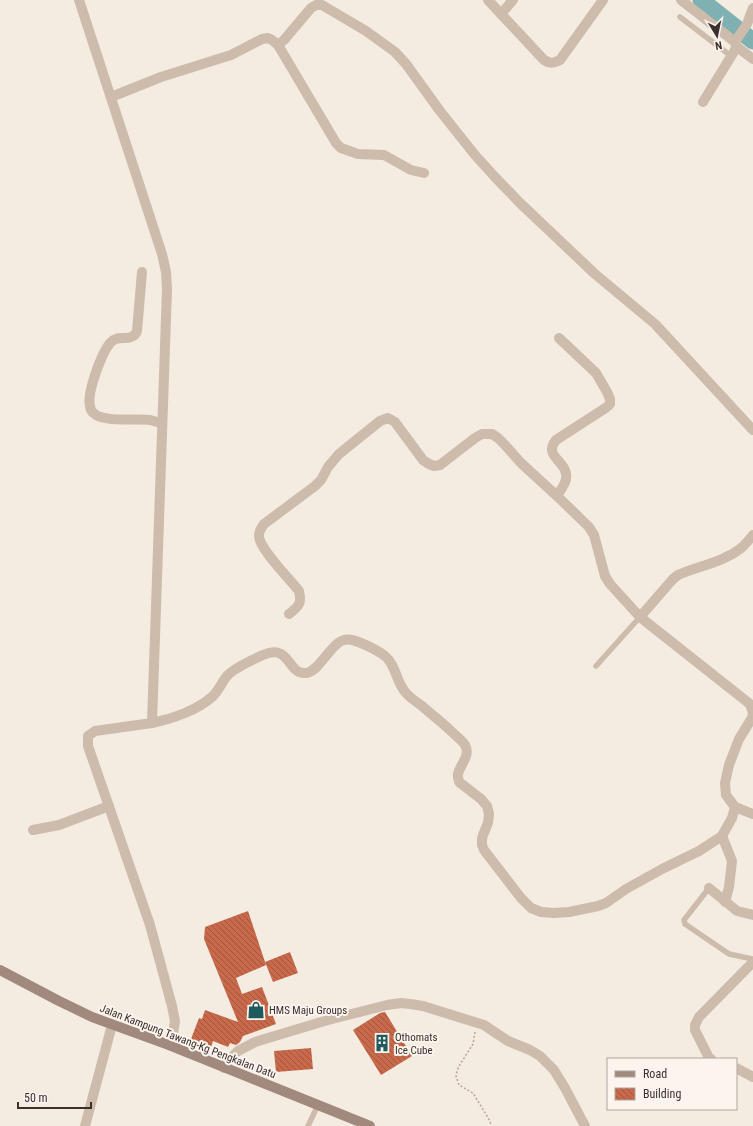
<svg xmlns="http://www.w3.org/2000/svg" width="753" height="1126" font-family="'Roboto Condensed',sans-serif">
  <defs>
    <pattern id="building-back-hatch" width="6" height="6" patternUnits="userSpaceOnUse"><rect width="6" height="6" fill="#c8694b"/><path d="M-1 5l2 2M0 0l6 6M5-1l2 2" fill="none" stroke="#a4573f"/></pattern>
  </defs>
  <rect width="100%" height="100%" fill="#f4ebe1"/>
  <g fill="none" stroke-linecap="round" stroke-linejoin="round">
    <path stroke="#7fb0b2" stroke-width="17" d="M701 0 753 41"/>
  </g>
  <g fill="url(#building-back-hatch)">
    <path d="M248 911 266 965 236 978 242 994 262 987 276 1024 243 1036 240 1042 236 1045 230 1043 228 1047 213 1041 211 1047 191 1039 199 1018 202 1019 205 1010 238 1022 204 939 205 927Z"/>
    <path d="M290 952 298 973 273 982 265 962Z"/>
    <path d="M385 1012 412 1056 381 1075 353 1030 380 1013Z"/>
    <path d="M311 1048 313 1069 276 1072 274 1051Z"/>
  </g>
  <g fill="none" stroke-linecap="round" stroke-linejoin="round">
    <path stroke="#b9a596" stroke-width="1.5" stroke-dasharray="2 2" stroke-linecap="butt" d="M475 1032 473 1044 459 1066 457 1071 456 1076 459 1085 473 1093 490 1121 491 1126"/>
    <g stroke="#cdbbac" stroke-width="5.5">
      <path d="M680 17 731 56"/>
      <path d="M596 666 640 617"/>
      <path d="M709 888 684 920 685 924 729 954 753 959"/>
      <path d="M308 1126 318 1105"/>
    </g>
    <g stroke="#cdbbac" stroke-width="10">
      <path d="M79 0 162 254 166 272 167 289 152 723 95 731 88 736V746L150 925 172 1006 175 1021 173 1034 169 1045"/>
      <path d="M488 0 544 60C550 64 554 63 560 60L603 0"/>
      <path d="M681 0 735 42 736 46 735 50 703 102"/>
      <path d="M501 14 513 0"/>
      <path d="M735 42 747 24 753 8"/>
      <path d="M278 45 336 143 341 148 358 154 384 155 411 170 424 173"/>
      <path d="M736 46 753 59"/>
      <path d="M111 97 161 77 231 55 262 39 268 38 272 40 278 45 284 40 311 8 316 5H322L366 31 395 52 406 64 440 111 475 155 494 176 520 203 595 274 655 324 753 430"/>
      <path d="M142 272 137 331C137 332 134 336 133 336 126 341 118 334 110 343 101 355 96 371 92 385 90 392 88 403 91 410 98 424 137 418 150 420 154 421 158 422 162 424"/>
      <path d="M557 496C560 491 565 485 566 479 569 461 542 457 556 440L607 407 610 404V399L607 392 596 373 559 338"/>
      <path d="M289 614C299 606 302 604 299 591 290 579 258 548 259 535 259 531 262 527 264 524L315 486 321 480 328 467 339 454 380 421 388 418 395 422 423 460 429 464 434 466 440 465 475 438 482 434H492L498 438 505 445 521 463 557 496 589 527 594 535 605 576 610 584 640 617 750 704 753 713 752 718 739 739 729 765 725 783 726 795 735 807 753 814"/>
      <path d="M640 617 673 579 678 575C698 566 721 563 740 549 745 545 749 540 753 535"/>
      <path d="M152 723C172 719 198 710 213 696 219 690 222 682 227 676 233 669 254 659 263 655 291 643 287 675 306 673 319 672 331 643 344 640 353 637 377 650 385 656 396 665 396 682 406 693 410 698 417 702 422 706 432 715 443 723 452 732 456 736 462 740 465 745 471 756 460 764 458 774 457 776 459 780 459 782L481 799 487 806 489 814 488 823 483 835 482 839V845L484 850 521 898 531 908 541 912 554 913 569 912 598 906 606 903 626 889 662 869 699 851 722 836 732 818 735 807"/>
      <path d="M33 830 59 825 109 806"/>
      <path d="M722 836 732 861 729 887 725 902"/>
      <path d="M709 888 737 911 753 915"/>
      <path d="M711 1059 709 1058 695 1030V1025L699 1017 753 962"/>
      <path d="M224 1068 228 1061 238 1051 255 1042 328 1020 387 1005 401 1003 410 1004 423 1006 484 1025 508 1041 530 1050 540 1056 554 1070 565 1088 585 1126"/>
      <path d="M736 1068 753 1077"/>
      <path d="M85 1126 112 1025"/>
    </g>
    <path stroke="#a18a7d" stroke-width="10" d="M0 970 59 1001 92 1017 169 1045 370 1126"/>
  </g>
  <defs>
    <g id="shop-bare" transform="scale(1.38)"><path d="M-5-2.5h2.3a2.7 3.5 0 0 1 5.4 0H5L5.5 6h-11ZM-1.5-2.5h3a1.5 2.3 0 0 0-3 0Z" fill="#1f5a5e" stroke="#fbf5ee" stroke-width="2.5" paint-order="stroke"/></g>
    <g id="building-bare" transform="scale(1.38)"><path d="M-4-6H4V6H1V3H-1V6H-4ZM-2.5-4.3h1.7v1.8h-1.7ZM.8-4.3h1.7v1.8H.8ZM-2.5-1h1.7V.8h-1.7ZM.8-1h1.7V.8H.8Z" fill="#1f5a5e" stroke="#fbf5ee" stroke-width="2.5" paint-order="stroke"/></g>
  </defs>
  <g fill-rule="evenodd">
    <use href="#shop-bare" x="256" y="1010"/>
    <use href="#building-bare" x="382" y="1043"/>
  </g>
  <g text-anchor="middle" stroke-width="4" stroke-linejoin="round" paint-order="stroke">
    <g font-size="11" fill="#3b302b" stroke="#fbf5ee" text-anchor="start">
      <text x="269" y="1014">HMS Maju Groups</text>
      <text x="395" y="1041">Othomats<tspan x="395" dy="13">Ice Cube</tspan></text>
    </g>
    <g font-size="11" fill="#3b302b" stroke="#fbf5ee">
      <text transform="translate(188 1041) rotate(21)" y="4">Jalan Kampung Tawang-Kg Pengkalan Datu</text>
    </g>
  </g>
  <rect x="607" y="1058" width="130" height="52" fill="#fbf5ee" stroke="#aea6a0"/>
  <rect x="615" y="1071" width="20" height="6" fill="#a18a7d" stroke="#aea6a0"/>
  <text x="643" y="1078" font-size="12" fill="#3b302b">Road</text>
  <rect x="615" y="1088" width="20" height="12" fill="url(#building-back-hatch)" stroke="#aea6a0"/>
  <text x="643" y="1098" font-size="12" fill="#3b302b">Building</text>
  <g transform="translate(717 36) rotate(170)" stroke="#fbf5ee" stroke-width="3" paint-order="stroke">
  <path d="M0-3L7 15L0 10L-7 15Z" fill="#3b302b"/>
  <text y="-6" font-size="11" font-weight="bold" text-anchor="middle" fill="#3b302b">N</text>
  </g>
  <path d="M18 1102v6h73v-6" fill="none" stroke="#3b302b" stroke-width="2"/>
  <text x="24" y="1102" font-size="12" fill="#3b302b" stroke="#fbf5ee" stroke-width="3" paint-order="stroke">50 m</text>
</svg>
